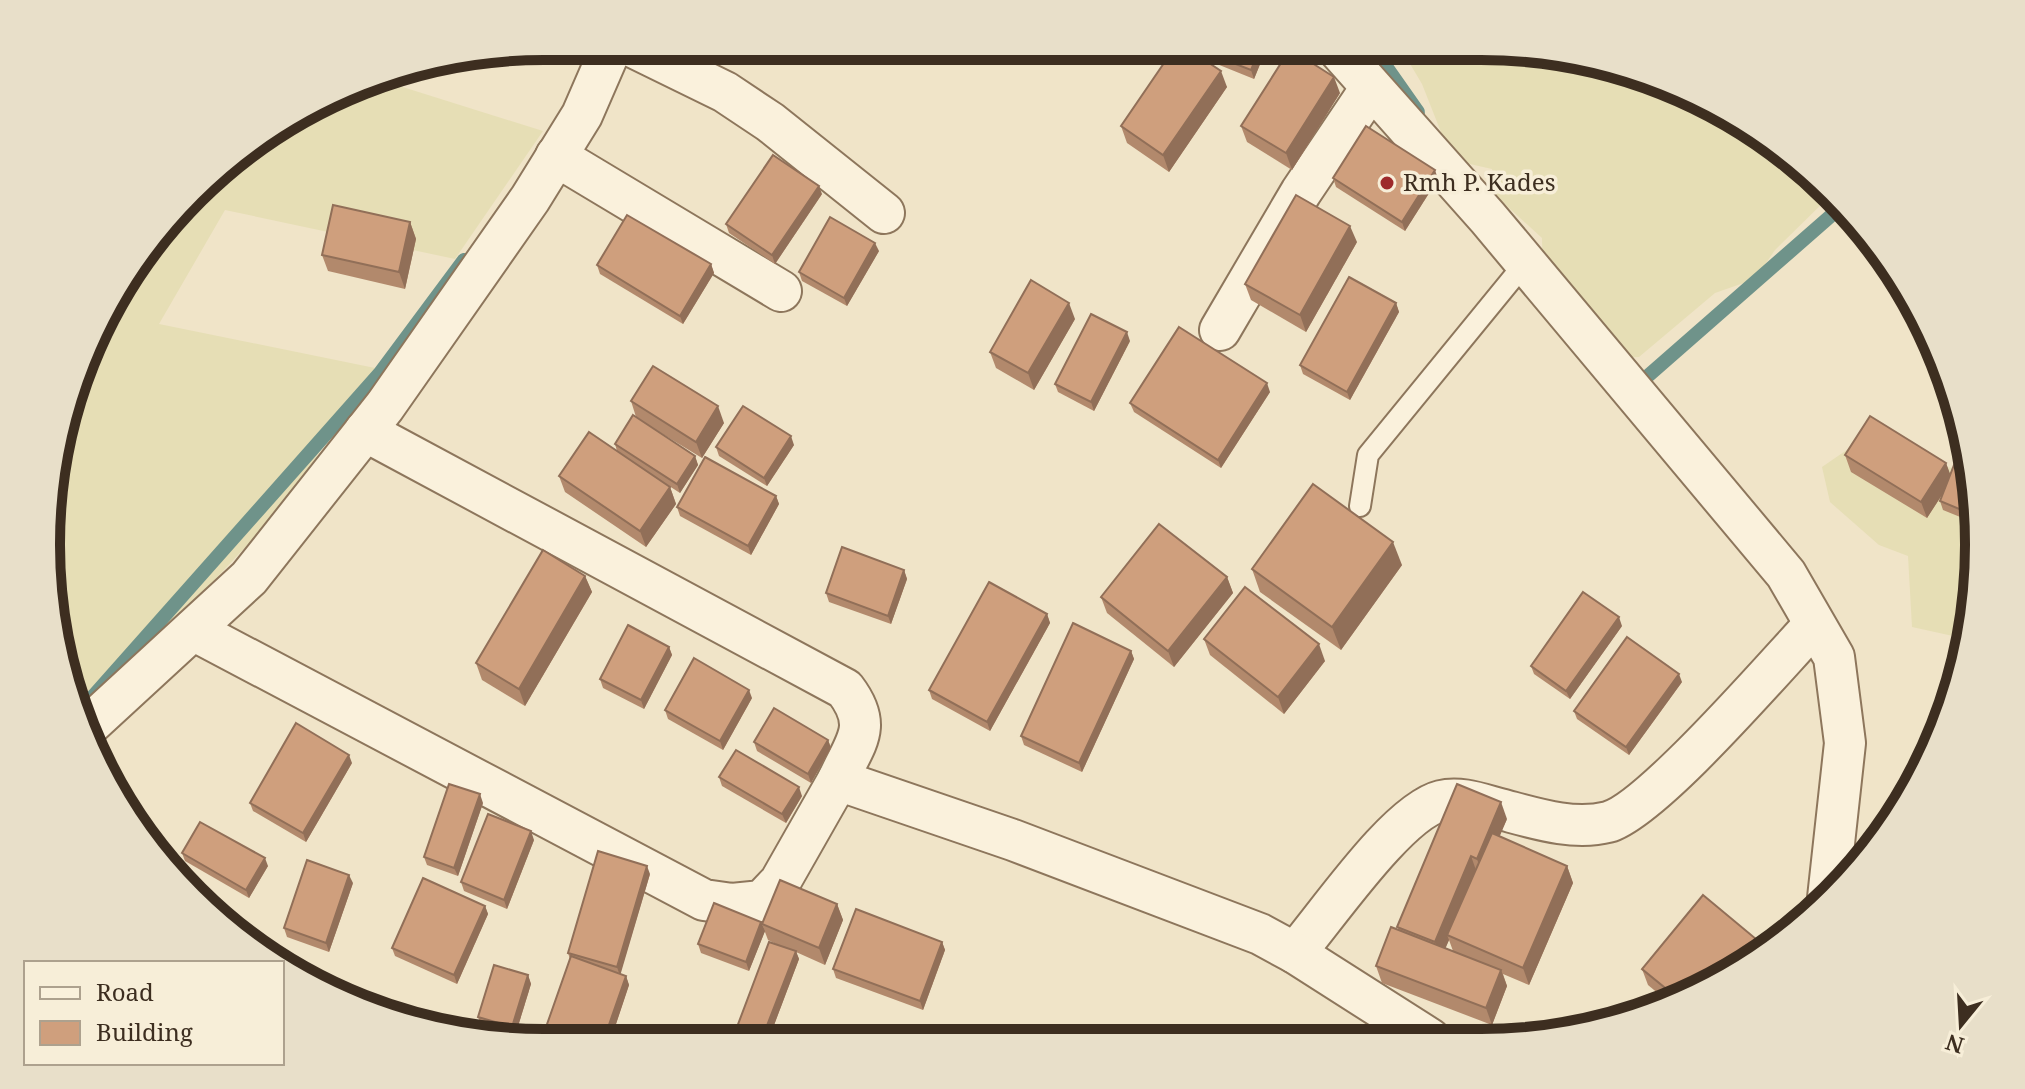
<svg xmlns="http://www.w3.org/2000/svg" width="2025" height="1089" font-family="'Noto Serif',serif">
  <rect width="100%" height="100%" fill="#f0e4c8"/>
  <g fill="#e6deb5">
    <path d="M1400 47H1513L1701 98 1830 196 1775 250 1755 279 1715 293 1639 357 1605 358 1543 278 1542 238 1496 196 1492 169 1452 160 1422 84Z"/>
    <path d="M374 78 543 131 455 259 225 210 159 324 375 368 283 507 145 654 81 710 50 609 63 416 130 268 241 149Z"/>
    <path d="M1854 445 1936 467 1964 468 1978 578 1962 638 1912 627 1908 556 1879 545 1830 502 1822 467Z"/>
    <path d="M1931 753 1927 765 1883 832 1904 771Z"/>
  </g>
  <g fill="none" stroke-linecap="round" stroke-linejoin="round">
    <g stroke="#6f938a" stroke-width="14">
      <path d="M1366 47 1385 65 1418 112"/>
      <path d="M1649 375 1842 206"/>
      <path d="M89 701 380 373 464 260"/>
    </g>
    <g stroke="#8d765c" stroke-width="24">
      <path id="service" d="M1360 506 1368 455 1525 263"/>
    </g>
    <g stroke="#8d765c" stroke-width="44">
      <g id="minor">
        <path d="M631 46 725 92 770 122 884 213"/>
        <path d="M1336 47 1488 218 1786 574 1834 657 1845 743 1828 898"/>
        <path d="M556 156 781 291"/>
        <path d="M1220 330 1301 192 1371 88"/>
        <path d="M365 431 845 689C874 727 855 742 838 780"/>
        <path d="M193 630 704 900 732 904 762 901 780 882 838 780 1013 840 1260 934 1295 953C1327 916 1397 812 1441 801 1460 796 1481 804 1500 809 1534 818 1573 831 1608 822 1652 810 1777 664 1814 625"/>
        <path d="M86 728 249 578 385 406 530 199 582 115 612 46"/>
        <path d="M1295 953 1430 1039"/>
      </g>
    </g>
    <use href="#service" stroke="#faf1dc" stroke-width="20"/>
    <use href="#minor" stroke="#faf1dc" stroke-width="40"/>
  </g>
  <g fill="#b2896c" fill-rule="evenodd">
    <path d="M1189 47H1267L1254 79 1202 58 1227 87 1169 172 1127 143 1121 126 1190 50Z"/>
    <path d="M1340 93 1292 170 1247 142 1241 126Z"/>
    <path d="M1333 178 1438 179 1405 231 1336 187Z"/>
    <path d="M822 194 775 264 729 233 726 224Z"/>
    <path d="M410 222 416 239 405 289 328 271 322 255Z"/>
    <path d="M1357 242 1306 332 1251 300 1245 284Z"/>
    <path d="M879 251 847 306 802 281 799 272Z"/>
    <path d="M711 264 714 273 683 324 600 274 597 265Z"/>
    <path d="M1396 303 1399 312 1350 400 1303 374 1300 365Z"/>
    <path d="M1075 319 1034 390 996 368 990 352Z"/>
    <path d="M1130 341 1094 411 1058 392 1055 384Z"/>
    <path d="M1270 392 1221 468 1134 412 1130 403Z"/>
    <path d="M631 401 724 423 702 458 651 427 695 456 698 465 680 493 663 482 670 487 676 504 646 547 565 492 559 476 617 451 615 444 636 417Z"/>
    <path d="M794 445 767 486 719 456 716 447Z"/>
    <path d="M1961 447 1970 521 1943 510 1940 501 1942 495 1927 518 1851 472 1845 455 1946 463 1950 475Z"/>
    <path d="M776 496 779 504 751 555 680 516 677 507Z"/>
    <path d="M1402 565 1341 650 1260 592 1252 569Z"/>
    <path d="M904 570 907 579 891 624 829 602 826 593Z"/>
    <path d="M585 576 592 592 525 706 482 680 476 663Z"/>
    <path d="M1227 577 1233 593 1174 667 1107 613 1101 597Z"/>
    <path d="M1047 614 1050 623 990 731 932 699 929 690Z"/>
    <path d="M1622 626 1570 699 1534 674 1531 666Z"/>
    <path d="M1204 639 1325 661 1284 714 1210 655Z"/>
    <path d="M669 647 672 655 644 709 603 688 600 679Z"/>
    <path d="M1131 651 1134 659 1082 772 1024 745 1021 736Z"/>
    <path d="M1682 682 1629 755 1577 719 1574 711Z"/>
    <path d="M752 698 723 750 668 719 665 710Z"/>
    <path d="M828 740 831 748 811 783 757 751 754 742Z"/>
    <path d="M352 763 306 842 253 811 250 803Z"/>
    <path d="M719 777 802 796 786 823 722 786Z"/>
    <path d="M483 803 458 876 427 865 424 857Z"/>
    <path d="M1507 819 1499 836 1567 866 1573 883 1529 985 1503 974 1507 986 1492 1025 1382 983 1376 966 1399 930 1397 927ZM1449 940 1453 951 1445 948Z"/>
    <path d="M534 840 507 909 464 891 461 882Z"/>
    <path d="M182 853 268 866 249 898 185 861Z"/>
    <path d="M650 874 620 974 626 976 629 985 610 1042H557L548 1039 545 1030 570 959 568 953Z"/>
    <path d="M353 883 329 952 287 937 284 928Z"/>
    <path d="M837 904 843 920 825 965 796 952 799 959 768 1041H736L734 1035 778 945 768 940 762 924Z"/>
    <path d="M485 906 488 914 457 984 395 956 392 948Z"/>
    <path d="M761 922 765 931 749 971 701 953 698 944Z"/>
    <path d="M942 942 945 950 923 1010 836 978 833 969Z"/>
    <path d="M1768 949 1672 1005 1648 985 1642 969Z"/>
    <path d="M528 975 531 984 515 1036 481 1025 478 1017Z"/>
  </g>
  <g fill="#916f58">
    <path d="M1260 47H1267L1254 79 1251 70Z"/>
    <path d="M1221 71 1227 87 1169 172 1163 155Z"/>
    <path d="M1334 77 1340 93 1292 170 1286 153Z"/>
    <path d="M1435 170 1438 179 1405 231 1402 222Z"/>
    <path d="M819 186 822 194 775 264 772 255Z"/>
    <path d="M410 222 416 239 405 289 399 272Z"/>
    <path d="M1350 226 1357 242 1306 332 1300 315Z"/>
    <path d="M875 243 879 251 847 306 844 298Z"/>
    <path d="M711 264 714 273 683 324 680 316Z"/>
    <path d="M1069 303 1075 319 1034 390 1028 373Z"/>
    <path d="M1396 303 1399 312 1350 400 1347 392Z"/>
    <path d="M1127 332 1130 341 1094 411 1091 402Z"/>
    <path d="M1267 383 1270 392 1221 468 1218 460Z"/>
    <path d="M718 406 724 423 702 458 696 442Z"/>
    <path d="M791 436 794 445 767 486 764 478Z"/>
    <path d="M695 456 698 465 680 493 677 484Z"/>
    <path d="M1946 463 1952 479 1927 518 1921 502Z"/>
    <path d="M670 487 676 504 646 547 640 531Z"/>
    <path d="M776 496 779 504 751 555 748 546Z"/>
    <path d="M1393 542 1402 565 1341 650 1332 627Z"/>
    <path d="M904 570 907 579 891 624 888 616Z"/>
    <path d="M585 576 592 592 525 706 519 689Z"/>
    <path d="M1227 577 1233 593 1174 667 1168 651Z"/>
    <path d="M1047 614 1050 623 990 731 987 722Z"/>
    <path d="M1619 617 1622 626 1570 699 1566 691Z"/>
    <path d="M1319 644 1325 661 1284 714 1278 697Z"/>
    <path d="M669 647 672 655 644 709 641 700Z"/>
    <path d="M1131 651 1134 659 1082 772 1079 763Z"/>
    <path d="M1679 674 1682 682 1629 755 1626 747Z"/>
    <path d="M749 690 752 698 723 750 720 741Z"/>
    <path d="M828 740 831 748 811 783 808 774Z"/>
    <path d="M349 755 352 763 306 842 303 833Z"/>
    <path d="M799 787 802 796 786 823 782 814Z"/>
    <path d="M480 794 483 803 458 876 454 868Z"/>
    <path d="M1501 802 1507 819 1483 876 1477 859Z"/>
    <path d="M531 831 534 840 507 909 504 900Z"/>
    <path d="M1471 856 1477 873 1447 935 1449 940 1441 959 1435 942Z"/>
    <path d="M265 858 268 866 249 898 246 890Z"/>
    <path d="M647 866 650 874 620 976 617 967Z"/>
    <path d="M1567 866 1573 883 1529 985 1523 968Z"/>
    <path d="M349 875 353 883 329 952 326 943Z"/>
    <path d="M837 904 843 920 825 965 819 948Z"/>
    <path d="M485 906 488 914 457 984 454 975Z"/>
    <path d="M761 922 765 931 749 971 746 962Z"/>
    <path d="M942 942 945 950 923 1010 920 1001Z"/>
    <path d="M796 951 799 959 768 1041H761Z"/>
    <path d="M1501 970 1507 986 1492 1025 1486 1008Z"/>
    <path d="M528 975 531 984 515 1036 512 1027Z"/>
    <path d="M626 976 629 985 610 1042H603Z"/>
  </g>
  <g fill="#cf9f7d" stroke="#916f58" stroke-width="2">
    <path d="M1175 47H1185L1221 71 1163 155 1121 126Z"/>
    <path d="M1192 47H1260L1251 70Z"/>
    <path d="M1290 49 1334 77 1286 153 1241 126Z"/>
    <path d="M1366 126 1435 170 1402 222 1333 178Z"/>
    <path d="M773 155 819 186 772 255 726 224Z"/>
    <path d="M1296 195 1350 226 1300 315 1245 284Z"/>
    <path d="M333 205 410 222 399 272 322 255Z"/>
    <path d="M627 215 711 264 680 316 597 265Z"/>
    <path d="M830 217 875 243 844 298 799 272Z"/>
    <path d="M1349 277 1396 303 1347 392 1300 365Z"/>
    <path d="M1031 280 1069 303 1028 373 990 352Z"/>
    <path d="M1091 314 1127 332 1091 402 1055 384Z"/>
    <path d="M1179 327 1267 383 1218 460 1130 403Z"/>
    <path d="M653 366 718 406 696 442 631 401Z"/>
    <path d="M743 406 791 436 764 478 716 447Z"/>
    <path d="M633 415 695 456 677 484 615 444Z"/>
    <path d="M1870 416 1946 463 1921 502 1845 455Z"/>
    <path d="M589 432 670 487 640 531 559 476Z"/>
    <path d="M1961 447 1969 513 1940 501Z"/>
    <path d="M705 457 776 496 748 546 677 507Z"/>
    <path d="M1313 484 1393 542 1332 627 1252 569Z"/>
    <path d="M1159 524 1227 577 1168 651 1101 597Z"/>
    <path d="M842 547 904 570 888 616 826 593Z"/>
    <path d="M543 550 585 576 519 689 476 663Z"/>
    <path d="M989 582 1047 614 987 722 929 690Z"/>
    <path d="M1245 587 1319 644 1278 697 1204 639Z"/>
    <path d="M1583 592 1619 617 1566 691 1531 666Z"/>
    <path d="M1073 623 1131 651 1079 763 1021 736Z"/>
    <path d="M628 625 669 647 641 700 600 679Z"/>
    <path d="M1627 637 1679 674 1626 747 1574 711Z"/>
    <path d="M694 658 749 690 720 741 665 710Z"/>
    <path d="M774 708 828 740 808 774 754 742Z"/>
    <path d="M296 723 349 755 303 833 250 803Z"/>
    <path d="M736 750 799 787 782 814 719 777Z"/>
    <path d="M449 784 480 794 454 868 424 857Z"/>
    <path d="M1457 784 1501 802 1477 859 1471 856 1435 942 1397 927Z"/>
    <path d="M488 814 531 831 504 900 461 882Z"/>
    <path d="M200 822 265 858 246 890 182 853Z"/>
    <path d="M1492 833 1567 866 1523 968 1447 935Z"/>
    <path d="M598 851 647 866 617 967 568 953Z"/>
    <path d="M307 860 349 875 326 943 284 928Z"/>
    <path d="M423 878 485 906 454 975 392 948Z"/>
    <path d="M780 880 837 904 819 948 762 924Z"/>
    <path d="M1703 895 1768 949 1680 1000 1642 969Z"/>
    <path d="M714 903 761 922 746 962 698 944Z"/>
    <path d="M856 909 942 942 920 1001 833 969Z"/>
    <path d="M1391 927 1501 970 1486 1008 1376 966Z"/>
    <path d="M769 942 796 951 761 1041H750L734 1035Z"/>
    <path d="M571 956 626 976 603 1042H578L545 1030Z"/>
    <path d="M494 965 528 975 512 1027 478 1017Z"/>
    <path d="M439 1017 488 1034V1035L438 1022Z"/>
    <path d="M895 1026 926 1041H888Z"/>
    <path d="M688 1029 726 1041H684Z"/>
  </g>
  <circle fill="#9e2a2b" stroke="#f7eed8" stroke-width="3" cx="1387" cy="183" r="8"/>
  <g text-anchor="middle" stroke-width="7" stroke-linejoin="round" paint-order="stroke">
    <g font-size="24" fill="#3d2e20" stroke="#f7eed8" text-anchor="start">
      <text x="1403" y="191">Rmh P. Kades</text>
    </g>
  </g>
  <path d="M0 0H2025V1089H0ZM544 60H1481A484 484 0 0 1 1965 544V545A484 484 0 0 1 1481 1029H544A484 484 0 0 1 60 545V544A484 484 0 0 1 544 60Z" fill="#e8dfc9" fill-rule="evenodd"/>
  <path fill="none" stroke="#3d2e20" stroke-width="10" d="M544 60H1481A484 484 0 0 1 1965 544V545A484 484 0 0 1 1481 1029H544A484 484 0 0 1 60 545V544A484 484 0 0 1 544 60Z"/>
  <rect x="24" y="961" width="260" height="104" fill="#f7eed8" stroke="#ada18e" stroke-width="2"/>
  <rect x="40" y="987" width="40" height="12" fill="#faf1dc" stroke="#ada18e" stroke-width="2"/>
  <text x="96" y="1001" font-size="24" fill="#3d2e20">Road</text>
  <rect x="40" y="1021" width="40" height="24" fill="#cf9f7d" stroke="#ada18e" stroke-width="2"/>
  <text x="96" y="1041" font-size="24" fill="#3d2e20">Building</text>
  <g transform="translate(1961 1025) rotate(198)" stroke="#f7eed8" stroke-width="6" paint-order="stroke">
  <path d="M0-6L14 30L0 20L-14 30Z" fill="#3d2e20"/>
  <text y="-12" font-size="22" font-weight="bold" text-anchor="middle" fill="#3d2e20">N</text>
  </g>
</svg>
